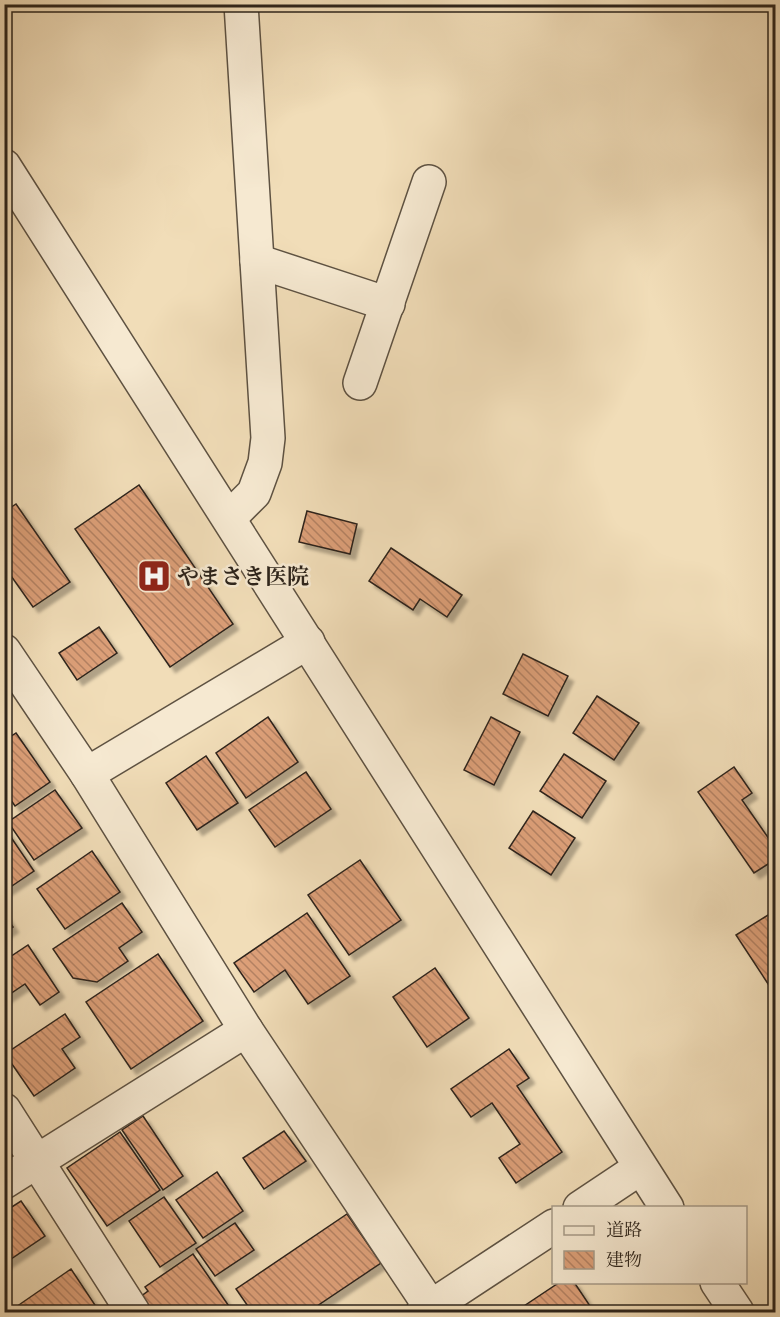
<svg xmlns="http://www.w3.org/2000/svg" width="780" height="1317" font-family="Vollkorn,'Noto Serif JP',serif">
  <defs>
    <pattern id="building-back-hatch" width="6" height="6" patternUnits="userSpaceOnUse" patternTransform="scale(1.5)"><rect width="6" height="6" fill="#dc9f78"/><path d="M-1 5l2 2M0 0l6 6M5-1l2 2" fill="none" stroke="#b38162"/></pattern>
    <filter id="shadow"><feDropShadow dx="5.5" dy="5.5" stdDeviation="1.5" flood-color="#0004"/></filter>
  </defs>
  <rect width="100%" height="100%" fill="#f1ddb8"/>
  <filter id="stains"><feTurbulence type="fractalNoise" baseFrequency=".00333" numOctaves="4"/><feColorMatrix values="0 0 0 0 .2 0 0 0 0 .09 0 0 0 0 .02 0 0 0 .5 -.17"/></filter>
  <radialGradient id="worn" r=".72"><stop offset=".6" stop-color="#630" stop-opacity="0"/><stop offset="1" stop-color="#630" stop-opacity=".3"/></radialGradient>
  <g fill="url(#building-back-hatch)" stroke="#2d241b" stroke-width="1.5" filter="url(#shadow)">
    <path d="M139 485 233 624 170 667 75 529Z"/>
    <path d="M16 504 70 582 33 607 4 566V512Z"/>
    <path d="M307 511 357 524 350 554 299 542Z"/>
    <path d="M391 548 462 595 447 617 420 599 413 610 369 581Z"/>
    <path d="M99 627 117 653 77 680 59 653Z"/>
    <path d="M523 654 568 676 548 716 503 694Z"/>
    <path d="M597 696 639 723 614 760 573 733Z"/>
    <path d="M268 717 298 762 246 798 216 753Z"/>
    <path d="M491 717 520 732 494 785 464 770Z"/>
    <path d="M16 733 50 782 15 806 4 790V741Z"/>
    <path d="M564 754 606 781 582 818 540 791Z"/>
    <path d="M206 756 238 803 197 830 166 783Z"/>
    <path d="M734 767 752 793 742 800 776 849V859L754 873 698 792Z"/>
    <path d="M306 772 331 809 275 847 249 810Z"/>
    <path d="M55 790 82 828 34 860 8 822Z"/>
    <path d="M533 811 575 838 551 875 509 848Z"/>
    <path d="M4 827 34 871 6 890 4 889Z"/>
    <path d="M92 851 120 892 65 929 37 889Z"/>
    <path d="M360 860 401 920 349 955 308 895Z"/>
    <path d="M122 903 142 932 119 948 128 961 97 982 73 978 53 949Z"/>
    <path d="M776 910V996L736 935Z"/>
    <path d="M4 913 13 927 4 933Z"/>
    <path d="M307 913 350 976 308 1004 285 970 254 992 234 963Z"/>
    <path d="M28 945 59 992 40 1005 25 984 4 998V961Z"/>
    <path d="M158 954 203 1021 131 1069 86 1002Z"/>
    <path d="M435 968 469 1018 427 1047 393 997Z"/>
    <path d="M65 1014 80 1037 62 1049 75 1068 34 1096 5 1054Z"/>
    <path d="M509 1049 529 1078 517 1086 562 1152 516 1183 499 1158 520 1144 492 1103 471 1117 451 1089Z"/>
    <path d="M143 1116 183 1176 163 1190 122 1130Z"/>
    <path d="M284 1131 306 1161 264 1189 243 1158Z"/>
    <path d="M120 1132 160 1190 107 1226 67 1168Z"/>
    <path d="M217 1172 243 1211 203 1238 176 1200Z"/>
    <path d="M164 1197 196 1243 160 1267 129 1221Z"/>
    <path d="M21 1201 45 1236 5 1263 4 1212Z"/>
    <path d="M347 1214 381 1263 308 1312H252L236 1289Z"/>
    <path d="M235 1223 254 1250 215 1276 196 1249Z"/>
    <path d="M193 1254 233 1312H151L140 1297 148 1291 145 1287Z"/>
    <path d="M71 1269 95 1305 86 1312H16L13 1309Z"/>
    <path d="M560 1282H574L594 1312H515Z"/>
  </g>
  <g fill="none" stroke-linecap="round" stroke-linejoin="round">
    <g stroke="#5e5242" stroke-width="36">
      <g id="minor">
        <path d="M4 166 667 1208"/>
        <path d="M257 261 388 304"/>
        <path d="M360 383 429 182"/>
        <path d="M229 518 254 493 265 463 268 438 241 4"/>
        <path d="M4 651 87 774 246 1030"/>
        <path d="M87 774 308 642"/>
        <path d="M4 1110 133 1312"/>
        <path d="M4 1182 246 1030 434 1312"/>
        <path d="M580 1208 640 1168"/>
        <path d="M717 1282 737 1312"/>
        <path d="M423 1312 554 1226"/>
      </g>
    </g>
    <use href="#minor" stroke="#f6e9d1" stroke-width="33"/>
  </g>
  <defs>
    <g id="hospital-square" transform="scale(1.725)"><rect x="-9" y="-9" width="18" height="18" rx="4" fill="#8f2418" stroke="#f6e9d1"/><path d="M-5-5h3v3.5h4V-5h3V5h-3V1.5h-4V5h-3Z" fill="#fff"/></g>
  </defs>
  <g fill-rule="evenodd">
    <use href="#hospital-square" x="154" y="576"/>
  </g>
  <g text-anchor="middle" stroke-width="5" stroke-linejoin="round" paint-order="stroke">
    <g font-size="22" font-weight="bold" fill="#2d241b" stroke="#f6e9d1" text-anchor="start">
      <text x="177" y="584">やまさき医院</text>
    </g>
  </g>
  <rect width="780" height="1317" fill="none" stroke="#f1ddb8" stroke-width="24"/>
  <rect x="6" y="6" width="768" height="1305" fill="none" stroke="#2d241b" stroke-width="3"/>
  <rect x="12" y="12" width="756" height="1293" fill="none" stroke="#2d241b" stroke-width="1.5"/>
  <rect x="552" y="1206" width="195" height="78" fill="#f6e9d1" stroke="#a69a88" stroke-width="1.5"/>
  <rect x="564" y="1226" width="30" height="9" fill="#f6e9d1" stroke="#a69a88" stroke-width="1.5"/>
  <text x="606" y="1236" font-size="18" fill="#2d241b">道路</text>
  <rect x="564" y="1251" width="30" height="18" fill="url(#building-back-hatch)" stroke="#a69a88" stroke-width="1.5"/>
  <text x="606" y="1266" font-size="18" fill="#2d241b">建物</text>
  <rect width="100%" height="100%" filter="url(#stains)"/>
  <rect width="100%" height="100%" fill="url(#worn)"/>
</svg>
